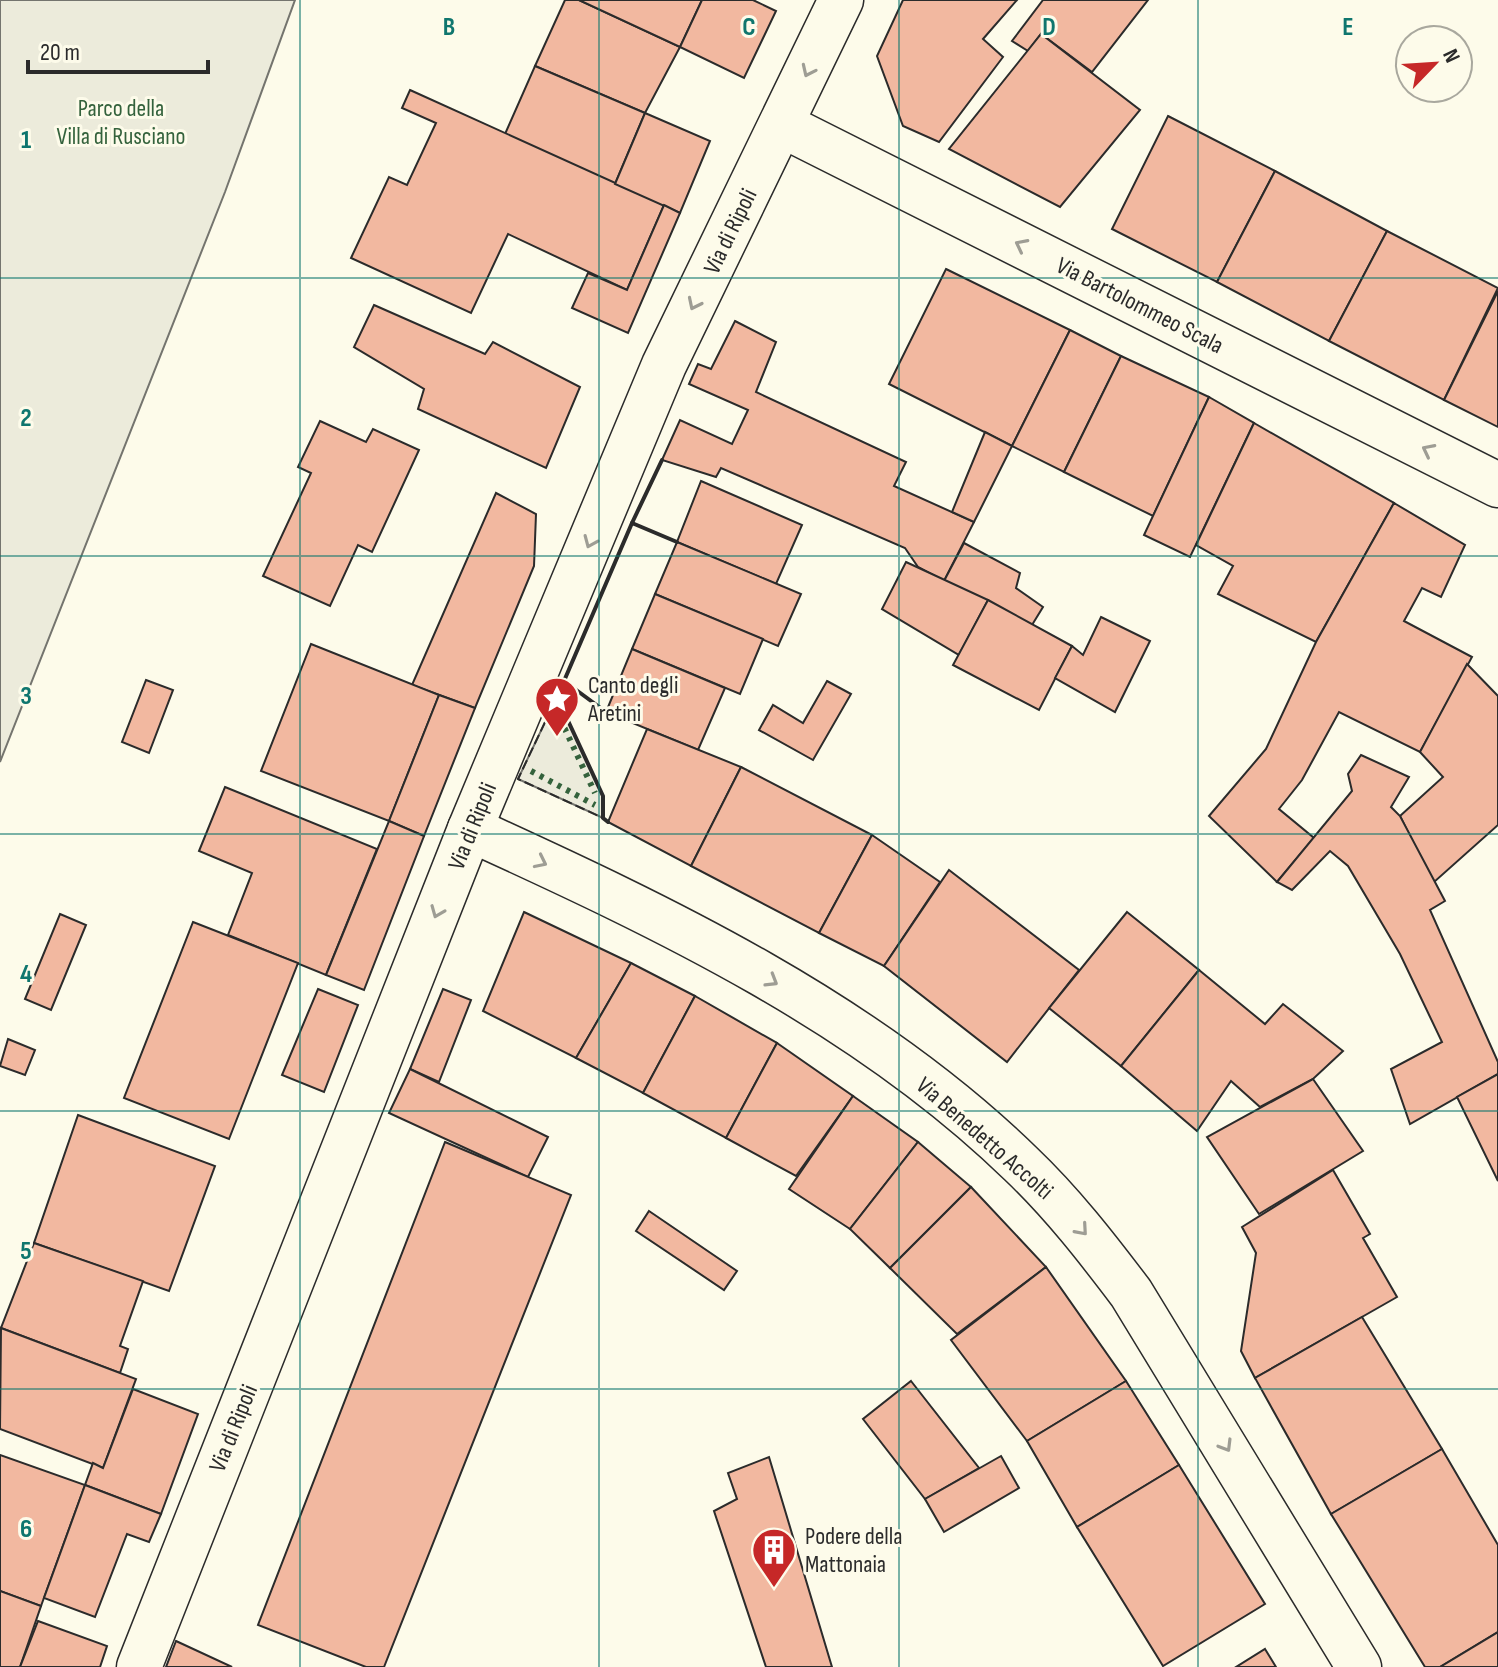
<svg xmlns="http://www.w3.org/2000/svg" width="1498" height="1667" font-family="'Sofia Sans Condensed',sans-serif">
  <rect width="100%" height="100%" fill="#fdfbea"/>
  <g fill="#ecebdb" stroke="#74746e" stroke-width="2">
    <path d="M0 0H295L225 192 0 762Z"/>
    <path d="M557 697 603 796V818L518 779Z"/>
  </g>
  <g fill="#f2b8a0" stroke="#2b2b2b" stroke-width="2">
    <path d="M565 0H579L680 47 645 113 535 66Z"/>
    <path d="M579 0H702L680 47Z"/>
    <path d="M702 0H753L776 11 744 78 680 47Z"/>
    <path d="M903 0H1017L983 39 1003 57 939 142 903 126 877 56Z"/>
    <path d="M1043 0H1148L1092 72 1041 34 1028 51 1012 41Z"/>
    <path d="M1041 34 1140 110 1060 207 949 149Z"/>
    <path d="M535 66 645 113 615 184 505 134Z"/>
    <path d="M410 90 664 205 627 290 508 234 471 313 351 258 389 177 407 185 436 123 402 108Z"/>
    <path d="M645 113 710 141 680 213 615 184Z"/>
    <path d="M1168 116 1275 171 1217 282 1112 229Z"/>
    <path d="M1275 171 1387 231 1329 341 1217 282Z"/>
    <path d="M664 205 680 213 628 333 572 308 588 273 627 290Z"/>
    <path d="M1387 231 1498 288 1444 400 1329 341Z"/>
    <path d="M946 269 1070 330 1012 446 889 384Z"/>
    <path d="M1498 291V427L1444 400Z"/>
    <path d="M374 305 485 354 493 342 580 387 546 468 418 409 424 389 354 347Z"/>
    <path d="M735 321 776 342 756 392 906 462 894 486 974 522 944 581 918 567 905 548 721 468 716 477 662 460 680 420 732 444 748 410 689 384 698 364 711 369Z"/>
    <path d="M1070 330 1121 356 1064 472 1012 446Z"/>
    <path d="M1121 356 1209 397 1153 516 1064 472Z"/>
    <path d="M1209 397 1254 423 1190 557 1144 535Z"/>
    <path d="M320 421 366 442 373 429 419 450 372 552 358 545 330 606 263 576 311 473 298 467Z"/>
    <path d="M1254 423 1394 503 1316 642 1218 594 1233 566 1196 545Z"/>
    <path d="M985 432 1012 446 974 522 952 512Z"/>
    <path d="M701 481 802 525 776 584 677 542Z"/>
    <path d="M496 493 536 514 534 566 475 708 412 685Z"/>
    <path d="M1394 503 1465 545 1441 597 1422 588 1404 621 1472 657 1420 752 1339 712 1302 780 1279 809 1314 838 1277 882 1209 816 1266 749 1316 642Z"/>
    <path d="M677 542 801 594 778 646 655 594Z"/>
    <path d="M964 543 1020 573 1016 588 1043 607 1032 625 944 581Z"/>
    <path d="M906 562 988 600 959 655 882 609Z"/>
    <path d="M655 594 763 639 740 694 632 649Z"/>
    <path d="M988 600 1072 646 1039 710 953 665Z"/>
    <path d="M1101 617 1150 641 1115 712 1055 678 1072 646 1083 655Z"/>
    <path d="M311 644 439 695 389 821 261 771Z"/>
    <path d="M632 649 725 688 698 750 606 712Z"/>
    <path d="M1467 664 1498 696V825L1433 883 1400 816 1443 777 1420 752Z"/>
    <path d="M146 680 173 690 149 753 122 742Z"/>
    <path d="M827 681 851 694 813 760 759 730 773 705 803 723Z"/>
    <path d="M439 695 475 708 424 836 389 821Z"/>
    <path d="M647 729 741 767 691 866 608 822Z"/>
    <path d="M1361 755 1409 777 1391 807 1400 816 1445 901 1430 910 1498 1062V1074L1410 1124 1391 1069 1442 1042 1400 954 1348 866 1330 851 1292 890 1277 882 1352 791 1348 774Z"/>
    <path d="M741 767 872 835 819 933 691 866Z"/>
    <path d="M225 787 377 849 326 975 228 935 252 873 199 851Z"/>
    <path d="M389 821 424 836 364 990 326 975Z"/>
    <path d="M872 835 940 882 884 966 819 933Z"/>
    <path d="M949 870 1079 970 1007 1062 884 966Z"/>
    <path d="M524 912 631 963 576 1058 483 1011Z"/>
    <path d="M1127 912 1199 970 1121 1066 1049 1008Z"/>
    <path d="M60 914 86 925 51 1010 25 999Z"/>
    <path d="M193 922 298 963 229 1139 124 1098Z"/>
    <path d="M631 963 695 996 643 1093 576 1058Z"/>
    <path d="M1199 970 1265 1024 1283 1004 1343 1051 1313 1079 1260 1107 1231 1081 1197 1131 1121 1066Z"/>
    <path d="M318 989 358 1005 324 1092 282 1075Z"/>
    <path d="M443 989 471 1000 439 1082 410 1069Z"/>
    <path d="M695 996 777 1043 726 1138 643 1093Z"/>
    <path d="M8 1039 35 1050 25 1075 0 1066Z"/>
    <path d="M777 1043 853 1096 796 1176 726 1138Z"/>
    <path d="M410 1069 548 1137 528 1177 389 1113Z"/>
    <path d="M1498 1074V1181L1457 1097Z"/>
    <path d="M1313 1079 1363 1151 1259 1214 1207 1137Z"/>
    <path d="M853 1096 918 1142 850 1229 789 1189Z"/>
    <path d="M78 1115 215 1166 169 1291 34 1243Z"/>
    <path d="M445 1142 571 1195 384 1667H366L258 1625Z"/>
    <path d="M918 1142 971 1187 890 1268 850 1229Z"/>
    <path d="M1333 1170 1370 1234 1363 1238 1397 1297 1255 1378 1241 1351 1256 1253 1242 1227Z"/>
    <path d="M971 1187 1046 1267 957 1334 890 1268Z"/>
    <path d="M649 1211 737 1271 724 1290 636 1231Z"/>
    <path d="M34 1243 143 1281 120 1346 128 1349 120 1373 1 1328Z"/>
    <path d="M1046 1267 1126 1381 1027 1441 951 1340Z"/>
    <path d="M1362 1317 1442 1449 1331 1514 1255 1378Z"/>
    <path d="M1 1328 136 1379 103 1468 0 1429Z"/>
    <path d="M911 1381 979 1468 925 1499 863 1419Z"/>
    <path d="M1126 1381 1179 1465 1077 1527 1027 1441Z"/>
    <path d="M133 1389 198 1414 161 1514 85 1485 93 1463 103 1468Z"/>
    <path d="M1442 1449 1498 1545V1632L1440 1667H1425L1331 1514Z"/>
    <path d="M0 1455 85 1485 41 1606 0 1591Z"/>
    <path d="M1001 1456 1019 1488 944 1532 925 1499Z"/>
    <path d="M769 1457 832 1667H766L714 1511 737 1499 728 1473Z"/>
    <path d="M1179 1465 1265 1604 1163 1666 1077 1527Z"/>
    <path d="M85 1485 161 1514 149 1542 127 1534 95 1617 44 1598Z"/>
    <path d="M0 1591 41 1606 20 1667H0Z"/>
    <path d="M38 1621 107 1646 100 1667H20Z"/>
    <path d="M1498 1632V1667H1440Z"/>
    <path d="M176 1641 232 1667H166Z"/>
    <path d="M1265 1649 1276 1667H1236Z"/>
  </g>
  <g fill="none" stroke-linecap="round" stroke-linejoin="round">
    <g stroke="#2b2b2b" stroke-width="47">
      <g id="minor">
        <path d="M782 125 1498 485"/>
        <path d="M470 829C665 918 866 1013 1021 1164 1062 1203 1097 1248 1131 1293L1359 1667"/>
        <path d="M139 1667 470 829 664 365 841 0"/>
      </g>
    </g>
    <use href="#minor" stroke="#fdfbea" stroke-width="44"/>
    <g stroke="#34623c" stroke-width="6" stroke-dasharray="4 6" stroke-linecap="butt">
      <path d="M556 710 595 793"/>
      <path d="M531 771 595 805"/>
    </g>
    <path stroke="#2b2b2b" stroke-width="2" stroke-dasharray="10 4" stroke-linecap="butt" d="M557 697 518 779 603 818"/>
    <g stroke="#2b2b2b" stroke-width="4">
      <path d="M632 523 662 460"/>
      <path d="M564 681 632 523 677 542"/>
      <path d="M606 712 564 681 557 697 603 796V818L608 822"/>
    </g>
  </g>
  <defs><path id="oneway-chevron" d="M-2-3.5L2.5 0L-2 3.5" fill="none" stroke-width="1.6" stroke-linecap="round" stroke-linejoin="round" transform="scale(2)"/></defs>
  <g stroke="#9e9d94">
    <use href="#oneway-chevron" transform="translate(808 71) rotate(115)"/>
    <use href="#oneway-chevron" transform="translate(1021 245) rotate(-153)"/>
    <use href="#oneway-chevron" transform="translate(694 304) rotate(116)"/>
    <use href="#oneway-chevron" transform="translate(1428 450) rotate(-153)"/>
    <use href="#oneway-chevron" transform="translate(590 542) rotate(113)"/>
    <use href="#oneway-chevron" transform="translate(541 862) rotate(26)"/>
    <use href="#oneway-chevron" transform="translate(437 912) rotate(112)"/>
    <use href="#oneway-chevron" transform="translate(772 981) rotate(31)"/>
    <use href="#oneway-chevron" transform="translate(1082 1230) rotate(49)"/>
    <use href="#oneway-chevron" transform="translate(1226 1446) rotate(59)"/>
  </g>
  <path fill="none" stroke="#0f766e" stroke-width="2" stroke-opacity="0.55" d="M300 0V1667M599 0V1667M899 0V1667M1198 0V1667M0 278H1498M0 556H1498M0 834H1498M0 1111H1498M0 1389H1498"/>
  <defs>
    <g id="sight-pin" transform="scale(2.3)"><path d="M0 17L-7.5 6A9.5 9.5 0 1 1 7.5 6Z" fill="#c62828" stroke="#fdfbea"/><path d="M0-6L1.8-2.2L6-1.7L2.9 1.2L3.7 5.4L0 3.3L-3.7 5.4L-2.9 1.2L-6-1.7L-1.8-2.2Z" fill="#fff"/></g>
    <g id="building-pin" transform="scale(2.3)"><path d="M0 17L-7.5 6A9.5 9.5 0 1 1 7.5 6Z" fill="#c62828" stroke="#fdfbea"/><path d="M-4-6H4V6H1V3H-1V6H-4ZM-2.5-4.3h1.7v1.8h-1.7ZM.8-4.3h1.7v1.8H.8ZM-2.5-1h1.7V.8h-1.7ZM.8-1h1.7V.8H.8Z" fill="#fff"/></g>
  </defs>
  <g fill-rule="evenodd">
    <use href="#sight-pin" x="557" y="699"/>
    <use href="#building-pin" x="774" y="1550"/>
  </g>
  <g text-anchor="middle" stroke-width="6" stroke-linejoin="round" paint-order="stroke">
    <g font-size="24" fill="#34623c" stroke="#fdfbea">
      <text x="121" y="116">Parco della<tspan x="121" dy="28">Villa di Rusciano</tspan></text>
    </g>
    <g font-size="24" fill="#2b2b2b" stroke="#fdfbea">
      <text transform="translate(730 231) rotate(-64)" y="8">Via di Ripoli</text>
      <text transform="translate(1140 305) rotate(27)" y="8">Via Bartolommeo Scala</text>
      <text transform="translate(472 826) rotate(-68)" y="8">Via di Ripoli</text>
      <text transform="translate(985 1138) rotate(41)" y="8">Via Benedetto Accolti</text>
      <text transform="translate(233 1428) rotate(-68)" y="8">Via di Ripoli</text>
    </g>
    <g font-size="24" fill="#2b2b2b" stroke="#fdfbea" text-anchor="start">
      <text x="588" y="693">Canto degli<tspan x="588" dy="28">Aretini</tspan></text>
      <text x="805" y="1544">Podere della<tspan x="805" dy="28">Mattonaia</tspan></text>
    </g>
  </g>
  <g font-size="26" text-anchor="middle" font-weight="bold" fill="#0f766e" stroke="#fdfbea" stroke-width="6" stroke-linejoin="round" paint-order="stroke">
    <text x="449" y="35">B</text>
    <text x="749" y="35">C</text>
    <text x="1049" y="35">D</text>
    <text x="1348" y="35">E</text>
    <text x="26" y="148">1</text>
    <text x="26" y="426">2</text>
    <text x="26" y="704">3</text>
    <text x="26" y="982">4</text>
    <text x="26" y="1259">5</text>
    <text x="26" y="1537">6</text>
  </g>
  <g transform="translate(1434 64) rotate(65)"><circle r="38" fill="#fdfbea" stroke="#a9a89e" stroke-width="2"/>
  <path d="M0-6L14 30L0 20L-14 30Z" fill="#c62828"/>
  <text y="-12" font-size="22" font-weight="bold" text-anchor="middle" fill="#2b2b2b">N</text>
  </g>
  <path d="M28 60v12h180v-12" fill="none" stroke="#2b2b2b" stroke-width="4"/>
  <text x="40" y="60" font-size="24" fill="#2b2b2b" stroke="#fdfbea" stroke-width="6" paint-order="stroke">20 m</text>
</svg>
